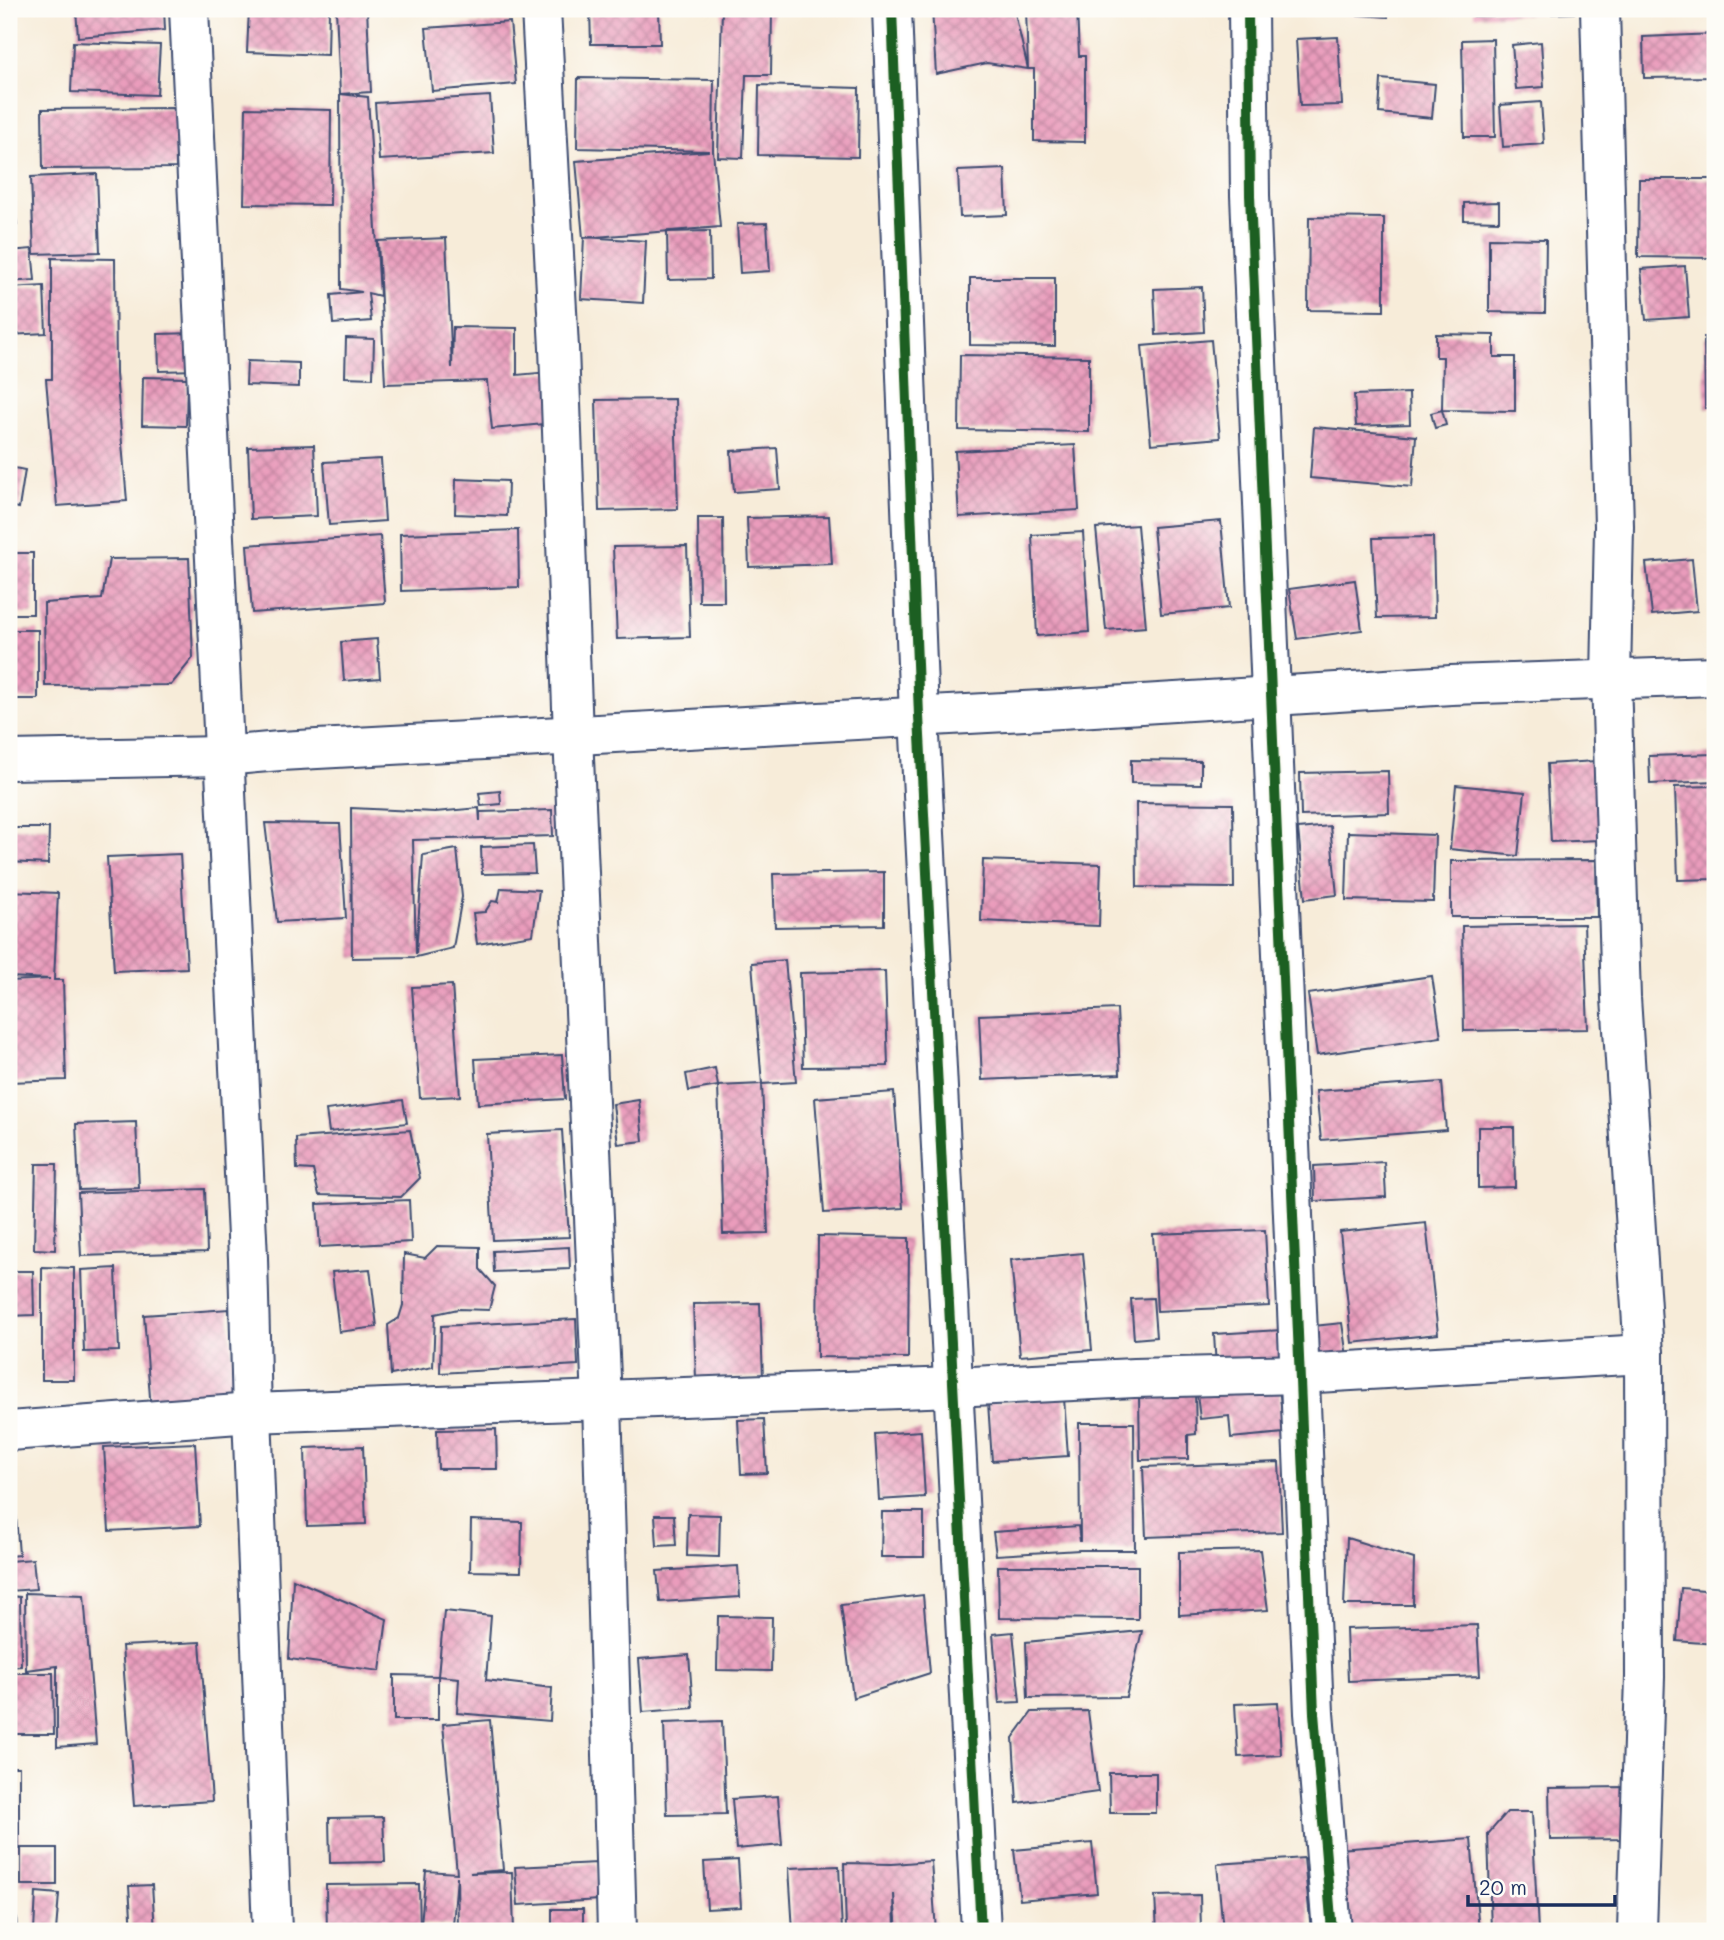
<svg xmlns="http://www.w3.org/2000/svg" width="1724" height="1940" font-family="Mali,sans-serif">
  <defs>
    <pattern id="building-cross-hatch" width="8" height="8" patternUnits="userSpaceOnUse" patternTransform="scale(1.75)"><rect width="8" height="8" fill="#ea9cbc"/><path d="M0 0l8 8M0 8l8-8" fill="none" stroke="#bd809c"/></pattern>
  </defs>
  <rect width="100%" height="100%" fill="#fdfcf7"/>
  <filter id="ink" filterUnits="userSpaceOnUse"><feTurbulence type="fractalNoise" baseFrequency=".0143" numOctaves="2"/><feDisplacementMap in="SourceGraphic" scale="14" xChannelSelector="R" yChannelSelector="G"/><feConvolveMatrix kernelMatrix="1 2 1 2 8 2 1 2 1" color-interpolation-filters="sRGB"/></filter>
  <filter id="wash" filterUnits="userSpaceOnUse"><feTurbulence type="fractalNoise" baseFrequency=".00686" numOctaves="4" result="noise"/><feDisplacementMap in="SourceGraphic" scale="28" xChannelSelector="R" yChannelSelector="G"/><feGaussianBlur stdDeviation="1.57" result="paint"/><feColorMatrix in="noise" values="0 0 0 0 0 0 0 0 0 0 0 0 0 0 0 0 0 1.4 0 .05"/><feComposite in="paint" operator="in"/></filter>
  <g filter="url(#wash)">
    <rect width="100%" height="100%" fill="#f7ecd9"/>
    <g id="blocks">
      <g fill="url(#building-cross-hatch)">
        <path d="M76 9H164L165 30 78 37Z"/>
        <path d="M249 9H329L328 55 247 52Z"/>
        <path d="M336 9H367L371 92 340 94Z"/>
        <path d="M590 9H659L660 44H591Z"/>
        <path d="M722 9H772L771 75H746L743 158 718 157Z"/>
        <path d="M932 9H1014L1028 69 1026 9H1077L1079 56H1085V142L1034 141V69H1028L987 63 936 74Z"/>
        <path d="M1347 9H1388V17L1346 14Z"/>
        <path d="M1474 9H1573L1574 13 1474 16Z"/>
        <path d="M510 22 516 84 432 91 426 28Z"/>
        <path d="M1715 34V77L1644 78 1643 37Z"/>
        <path d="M1338 37 1342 105 1300 106 1296 39Z"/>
        <path d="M1493 39 1495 137H1464L1462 40Z"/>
        <path d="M73 42 160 45 157 95 71 92Z"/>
        <path d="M1541 42 1544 87 1516 89 1512 45Z"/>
        <path d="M578 78 714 80 713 151 720 227 583 238 576 161 709 151 577 148Z"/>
        <path d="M1381 79 1435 84 1432 118 1379 113Z"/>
        <path d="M759 85 859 88 858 157 758 155Z"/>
        <path d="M340 94 368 97 380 296 368 293 371 321 333 324 331 295 362 292 341 289Z"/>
        <path d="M490 96 494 153 379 160 375 103Z"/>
        <path d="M1541 102 1544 144 1503 147 1500 105Z"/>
        <path d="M175 108 176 168 43 169 42 109Z"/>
        <path d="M246 108 331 110 330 205 244 204Z"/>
        <path d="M1005 169 1007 215 960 217 958 171Z"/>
        <path d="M9 172 17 225 9 226Z"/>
        <path d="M97 174 100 252 34 254 31 177Z"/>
        <path d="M1639 179H1715V258L1638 257Z"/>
        <path d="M1499 202V221L1464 220V203Z"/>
        <path d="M1309 217 1384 218V311L1308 310Z"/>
        <path d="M767 223 770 271 740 273 737 224Z"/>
        <path d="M710 231 711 279 668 280 667 232Z"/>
        <path d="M584 237 646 241 643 303 581 299Z"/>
        <path d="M446 238 452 368 453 327 517 328V375L549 372 554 423 492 429 487 381 385 384 378 241Z"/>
        <path d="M1489 238 1546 239 1545 313 1489 312Z"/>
        <path d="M32 249 35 280 9 282V251Z"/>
        <path d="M52 258 115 259 116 374 127 501 57 506 46 379H52Z"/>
        <path d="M1685 266 1689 317 1646 320 1641 269Z"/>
        <path d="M970 278H1055V346L970 345Z"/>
        <path d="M44 286 46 333 9 335V288Z"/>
        <path d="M1202 287 1204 332 1156 335 1154 289Z"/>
        <path d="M196 333 198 370 159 371 158 334Z"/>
        <path d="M1436 334 1494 335V357H1515V411L1442 410 1443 357H1436Z"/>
        <path d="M1704 337H1715V408H1705Z"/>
        <path d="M346 338 374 339 373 378 345 377Z"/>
        <path d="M1211 340 1220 438 1151 444 1142 346Z"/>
        <path d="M960 355 1089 357V432L959 430Z"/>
        <path d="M247 361 299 363V387L246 385Z"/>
        <path d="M143 377 187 378 186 426 142 425Z"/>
        <path d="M1409 393 1410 424 1356 426 1354 395Z"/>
        <path d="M675 399 678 509 599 511 596 400Z"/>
        <path d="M1442 410 1446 425 1435 428 1431 413Z"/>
        <path d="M1314 427 1416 436 1412 487 1310 478Z"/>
        <path d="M314 445 317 516 251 519 248 447Z"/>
        <path d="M1075 445 1079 510 959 517 955 451Z"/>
        <path d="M777 448 780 489 734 492 731 451Z"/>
        <path d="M381 459 385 521 329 525 324 462Z"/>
        <path d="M9 467 25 470 19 508 9 506Z"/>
        <path d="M456 479 508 481 507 516 455 514Z"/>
        <path d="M829 516 832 564 749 567 747 518Z"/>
        <path d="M698 518H723L724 602H699Z"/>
        <path d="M1221 521 1229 608 1161 614 1153 527Z"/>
        <path d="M1137 525 1146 627 1106 630 1096 528Z"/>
        <path d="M518 530 519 587 401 591 400 534Z"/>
        <path d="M1083 532 1089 632 1037 636 1032 535Z"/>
        <path d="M380 536 385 603 252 613 247 545Z"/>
        <path d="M1433 537 1435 617 1377 618 1373 538Z"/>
        <path d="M687 546 690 637 617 639 613 547Z"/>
        <rect x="9" y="553" width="24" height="61"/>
        <path d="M189 558 193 658 171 685 45 686 44 603 102 599 109 559Z"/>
        <path d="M1692 559 1697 611 1652 615 1646 563Z"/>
        <path d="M1355 580 1362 630 1297 639 1289 589Z"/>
        <rect x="9" y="630" width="29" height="69"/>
        <path d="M377 639 380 678 344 681 341 642Z"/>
        <path d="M1715 754V781L1650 784 1649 756Z"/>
        <path d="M1131 760 1201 761V784L1131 783Z"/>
        <path d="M1596 761 1599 840 1551 842 1547 764Z"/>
        <path d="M1388 771 1389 813 1301 816 1300 773Z"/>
        <path d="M1456 785 1525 792 1518 856 1450 849Z"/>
        <path d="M1715 786V879L1678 880 1675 787Z"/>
        <path d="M500 791 501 804 481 806 479 793Z"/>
        <path d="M1136 803 1233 804 1234 888 1137 887Z"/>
        <path d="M351 808 435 812 479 808 480 821V812L552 810 553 836 413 840 416 954 423 855 457 849 462 897 453 948 416 957 352 958Z"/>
        <path d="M265 823 340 824 346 918 277 922Z"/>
        <path d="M1330 826 1337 895 1305 899 1298 829Z"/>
        <path d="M9 828H49L48 864 9 862Z"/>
        <path d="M1348 832 1435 835 1433 902 1346 900Z"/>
        <path d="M533 845 535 873 482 874 481 847Z"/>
        <path d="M180 854 187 968 114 971 107 857Z"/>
        <path d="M983 860 1101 864 1099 926 981 921Z"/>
        <path d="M1596 860 1597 917H1451V861Z"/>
        <path d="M884 872V925L775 927 773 874Z"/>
        <path d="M501 888 539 890 533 935 477 944 473 913 485 912 492 901 498 902Z"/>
        <path d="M9 891 58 893 54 980H63L66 1080 9 1082V981L50 979 9 977Z"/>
        <path d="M1584 924 1588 1029 1464 1031 1462 926Z"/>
        <path d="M785 960 796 1082 762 1084 768 1233 723 1234 718 1086 762 1084 752 963Z"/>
        <path d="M885 971 888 1066 803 1067 800 973Z"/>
        <path d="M1432 976 1441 1037 1317 1055 1308 994Z"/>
        <path d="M452 985 460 1096 420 1098 412 987Z"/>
        <path d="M1117 1009 1120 1074 982 1080 979 1015Z"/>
        <path d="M562 1055 565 1099 478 1104 475 1059Z"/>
        <path d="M715 1068 718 1086 689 1091 686 1074Z"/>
        <path d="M1442 1082 1446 1130 1321 1140 1316 1091Z"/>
        <path d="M894 1092 903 1208 824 1213 815 1098Z"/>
        <path d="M403 1100 407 1123 329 1132 326 1110Z"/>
        <path d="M639 1100 643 1141 618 1144 613 1104Z"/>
        <path d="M136 1122 139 1188 79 1190 76 1124Z"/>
        <path d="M1478 1127H1514L1515 1187 1478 1188Z"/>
        <path d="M410 1130 420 1178 401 1197 319 1195 313 1170 297 1169 296 1138Z"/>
        <path d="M562 1130 569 1237 493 1240 487 1134Z"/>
        <path d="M1384 1162 1386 1197 1315 1201 1314 1166Z"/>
        <path d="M36 1164H57L55 1250 34 1249Z"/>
        <path d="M205 1189 207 1252 81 1256 78 1193Z"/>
        <path d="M409 1200 411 1242 320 1247 317 1204Z"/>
        <path d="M1426 1223 1438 1334 1352 1343 1340 1232Z"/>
        <path d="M1265 1230 1269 1306 1157 1311 1153 1234Z"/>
        <path d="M818 1236 909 1238 908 1358 817 1357Z"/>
        <path d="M437 1246 480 1247V1269L495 1286 489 1310 458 1309 435 1314 433 1367 391 1375 388 1325 399 1318 403 1305 404 1254 425 1258Z"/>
        <path d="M569 1247 570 1269 494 1272 493 1251Z"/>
        <path d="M1083 1253 1092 1350 1020 1356 1011 1260Z"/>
        <path d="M42 1267 74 1268V1380H42Z"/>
        <path d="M116 1268 119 1351 84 1352 81 1270Z"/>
        <path d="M370 1269 377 1327 339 1332 332 1272Z"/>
        <path d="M9 1271H33L34 1315 9 1316Z"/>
        <path d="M1153 1298 1156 1337 1134 1339 1131 1299Z"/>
        <path d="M760 1303 763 1377 696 1378 693 1304Z"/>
        <path d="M229 1309 236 1405 151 1411 144 1315Z"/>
        <path d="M576 1319 578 1365 440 1373 441 1326Z"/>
        <path d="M1342 1323 1347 1357 1319 1361 1314 1326Z"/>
        <path d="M1282 1330 1284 1364 1216 1368 1214 1334Z"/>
        <path d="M1279 1387 1284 1433 1231 1438 1229 1416 1200 1419 1197 1394Z"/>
        <path d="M1195 1392 1196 1434 1188 1435V1459L1140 1460 1139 1394Z"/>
        <path d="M1064 1398 1068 1456 992 1461 988 1403Z"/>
        <path d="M764 1419 767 1473 741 1474 738 1420Z"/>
        <path d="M1079 1423H1134L1135 1550H1080L996 1555 993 1532 1078 1526 1080 1542Z"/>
        <path d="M496 1429 497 1469H438L437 1430Z"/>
        <path d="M921 1431 925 1497 879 1500 875 1434Z"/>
        <path d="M195 1443 200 1526 109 1531 104 1447Z"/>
        <path d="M363 1446 366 1524 307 1526 305 1448Z"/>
        <path d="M9 1447H11L19 1555 9 1556Z"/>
        <path d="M1279 1462 1282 1532 1146 1537 1143 1467Z"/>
        <path d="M1712 1494H1715V1536H1713Z"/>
        <path d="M882 1512H924V1557H881Z"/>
        <path d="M688 1514 720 1515 719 1557 687 1556Z"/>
        <path d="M655 1515H674L676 1545 657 1546Z"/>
        <path d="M471 1520 522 1522 521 1572 470 1571Z"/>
        <path d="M1347 1538 1414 1559 1413 1605H1344Z"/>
        <path d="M1260 1550 1268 1610 1179 1615V1552Z"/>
        <path d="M33 1559 36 1589 9 1591V1561Z"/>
        <path d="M738 1566 740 1597 660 1602 657 1571Z"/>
        <path d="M998 1566H1138V1619L999 1618Z"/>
        <path d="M293 1579 387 1619 380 1671 289 1659Z"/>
        <path d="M1681 1588 1715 1591V1644L1677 1641Z"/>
        <path d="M25 1593 84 1595 96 1744 57 1747V1666L26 1670Z"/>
        <path d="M923 1595 930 1673 853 1698 841 1605Z"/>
        <path d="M9 1596 20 1597 21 1666 9 1667Z"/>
        <path d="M444 1611 491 1616 486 1680 552 1688 550 1721 457 1713 459 1678 438 1676V1720H394V1675L438 1676Z"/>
        <path d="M718 1616 772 1617 771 1671 717 1670Z"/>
        <path d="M1477 1625 1480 1676 1348 1681 1346 1629Z"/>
        <path d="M1142 1631 1126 1697 1028 1698 1026 1642Z"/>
        <path d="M1013 1632 1020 1702 999 1703 993 1634Z"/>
        <path d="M200 1642 212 1801 134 1806 122 1646Z"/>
        <path d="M689 1655 693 1708 643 1712 639 1659Z"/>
        <path d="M9 1673H53L54 1734H9Z"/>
        <path d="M1278 1702 1281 1755 1238 1757 1235 1704Z"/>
        <path d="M1088 1711 1098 1792 1017 1803 1013 1738 1032 1712Z"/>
        <path d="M490 1720 503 1870 470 1873 512 1872 514 1931H458L457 1876 453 1926 421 1924 426 1871 457 1873 443 1724Z"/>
        <path d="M722 1721 726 1814 667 1815 664 1723Z"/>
        <path d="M9 1767H19V1849L9 1848Z"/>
        <path d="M1109 1773H1156V1813H1110Z"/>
        <path d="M1626 1787 1627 1839 1550 1840 1549 1788Z"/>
        <path d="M778 1796 782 1845 736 1849 732 1799Z"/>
        <path d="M1507 1812H1532L1538 1931H1491L1488 1834Z"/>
        <path d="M383 1817 385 1862 330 1863 329 1818Z"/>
        <path d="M1471 1839 1479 1931H1346L1339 1849Z"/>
        <path d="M1092 1843 1097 1893 1020 1900 1014 1850Z"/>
        <rect x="21" y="1848" width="36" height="37"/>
        <path d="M1304 1858 1311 1931H1223L1217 1864Z"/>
        <path d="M738 1860 741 1907 707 1909 704 1862Z"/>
        <path d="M931 1861 936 1931H897L894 1894 895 1931H846L844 1863 892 1864Z"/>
        <path d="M597 1863 599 1900 518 1905 515 1867Z"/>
        <path d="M839 1866 842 1931H793L789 1868Z"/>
        <path d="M419 1884 420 1931H327L326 1885Z"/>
        <path d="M152 1885 155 1931H132L129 1886Z"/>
        <path d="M36 1892 59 1894 56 1931H34Z"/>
        <path d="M1200 1895 1201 1930 1157 1931 1155 1896Z"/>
        <path d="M9 1897H15L17 1931H9Z"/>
        <rect x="552" y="1909" width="31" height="22"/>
      </g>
    </g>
  </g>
  <g filter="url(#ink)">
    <use href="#blocks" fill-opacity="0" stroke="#3c4b70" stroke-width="2"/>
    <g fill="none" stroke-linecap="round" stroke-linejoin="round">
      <g stroke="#3c4b70" stroke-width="42">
        <g id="street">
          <path d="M189 9 248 1258 252 1413 272 1931"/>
          <path d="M541 9 559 348 573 735 602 1401 617 1931"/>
          <path d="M892 9 919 716 981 1931"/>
          <path d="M1248 9 1250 195 1314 1713 1332 1931"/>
          <path d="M1600 9 1614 526 1611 679 1621 998 1644 1354 1645 1677 1637 1931"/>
          <path d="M9 760 223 756 280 751 1061 709 1451 685 1715 676"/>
          <path d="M9 1431 252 1413 953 1387 1134 1378 1299 1374 1644 1354"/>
        </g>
      </g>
      <use href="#street" stroke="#fff" stroke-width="38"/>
      <g stroke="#fdfcf7" stroke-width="15">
        <g id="cycleway">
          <path d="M892 9 919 716 981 1931"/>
          <path d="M1248 9 1250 195 1314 1713 1332 1931"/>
        </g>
      </g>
      <use href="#cycleway" stroke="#1b5e20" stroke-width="10"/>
    </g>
  </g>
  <rect width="1724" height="1940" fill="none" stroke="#fdfcf7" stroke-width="35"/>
  <path d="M1468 1895v10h147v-10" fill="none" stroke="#1b2f5e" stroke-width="3.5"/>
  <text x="1479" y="1895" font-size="21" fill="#1b2f5e" stroke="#fdfcf7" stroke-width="5" paint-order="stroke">20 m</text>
</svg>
